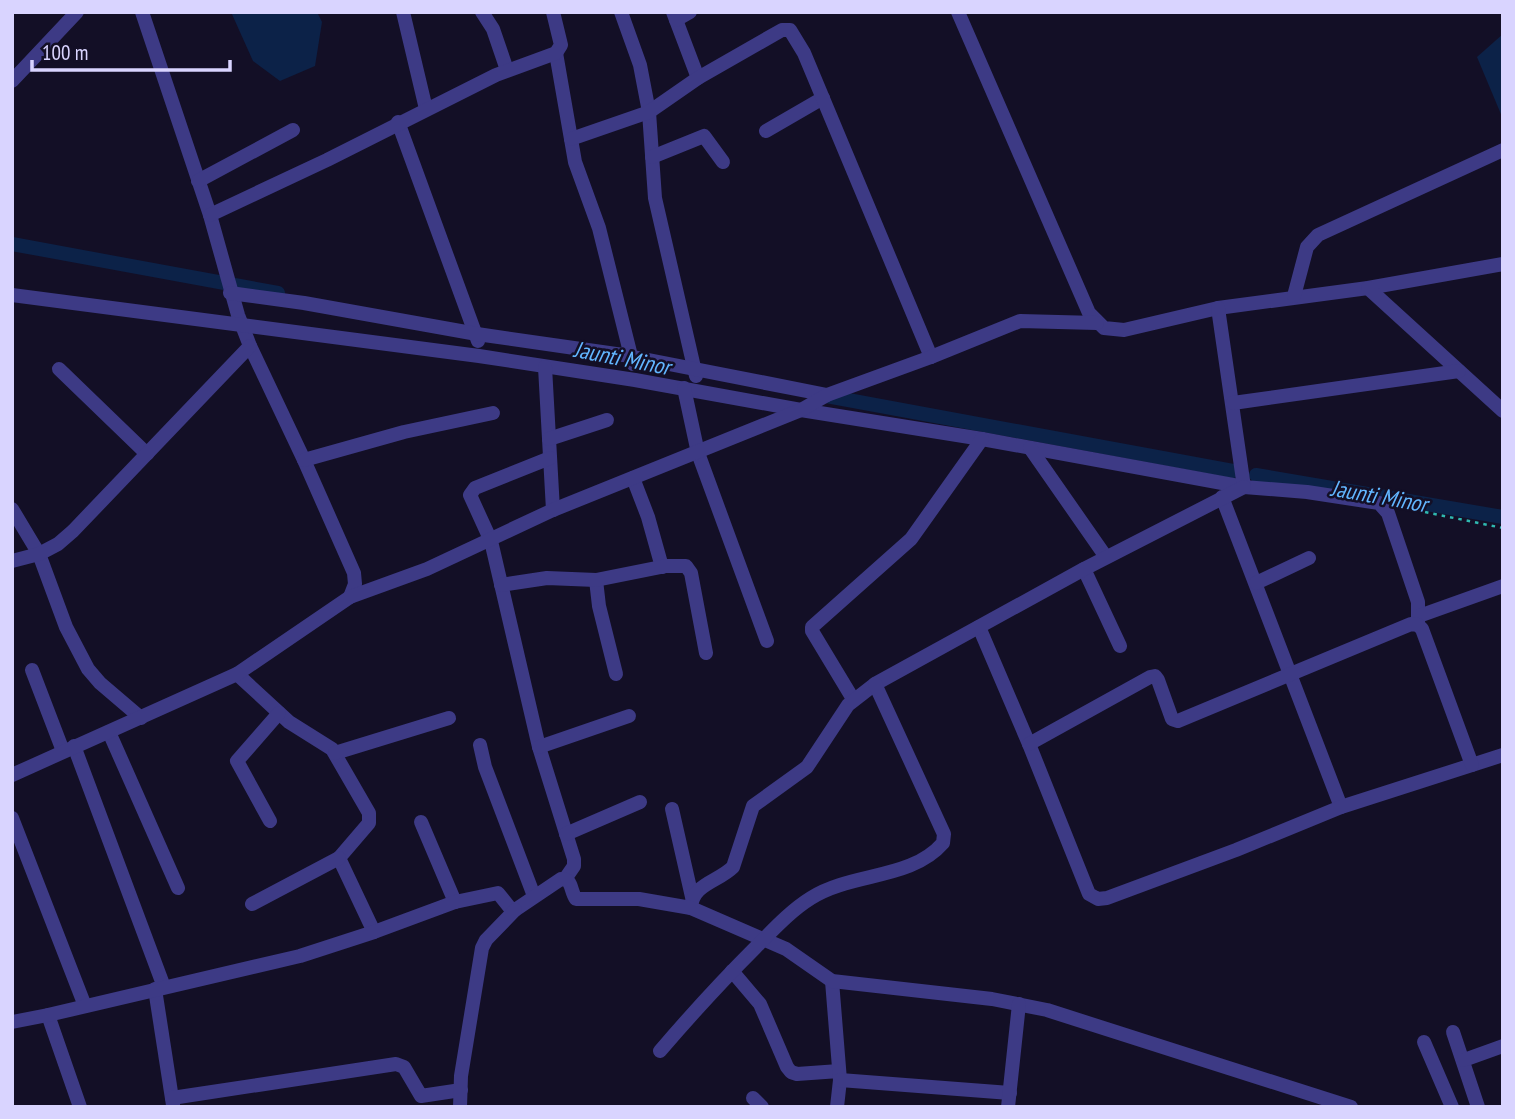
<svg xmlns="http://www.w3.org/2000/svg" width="1515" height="1119" font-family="'PT Sans Narrow',sans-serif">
  <rect width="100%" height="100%" fill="#130f26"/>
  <g fill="#0c2248">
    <path d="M231 12H317L322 22 315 66 280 81 253 61Z"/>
    <path d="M1503 34V119L1477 57Z"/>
  </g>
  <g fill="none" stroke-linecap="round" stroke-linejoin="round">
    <g stroke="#0c2248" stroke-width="14">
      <path d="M12 244 278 293"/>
      <path d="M821 395 1233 471"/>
      <path d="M1256 475 1503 517"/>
    </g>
    <path stroke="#2fb8b0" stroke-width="2.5" stroke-dasharray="3.5 5" stroke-linecap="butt" d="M1400 507 1503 528"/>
    <g stroke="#3d3a85" stroke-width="14">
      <path d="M142 12 210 215 238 315 250 346 304 460 354 573 355 584 350 597"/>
      <path d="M403 12 426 109"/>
      <path d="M482 12 493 29 507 70"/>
      <path d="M621 12 640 65 649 112 655 198 696 376"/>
      <path d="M673 12 698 78"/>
      <path d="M958 12 1089 313 1104 328 1124 330 1218 308 1368 288 1503 264"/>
      <path d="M676 20 690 12"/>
      <path d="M556 53 575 162 599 228 633 364"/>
      <path d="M12 81 77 12"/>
      <path d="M398 122 478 341"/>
      <path d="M766 131 823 98"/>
      <path d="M571 139 649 112 698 78 782 30H790L804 53 931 357"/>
      <path d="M652 157 704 136 723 162"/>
      <path d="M198 181 293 130"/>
      <path d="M210 215 327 160 496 75 556 53 561 45 553 12"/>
      <path d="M1368 288 1503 411"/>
      <path d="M230 293 304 303 477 334 623 355 827 395"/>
      <path d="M12 295 479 356 635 380 801 410 982 439 1244 487 1307 492 1379 503 1388 513 1418 602V625"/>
      <path d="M1294 296 1307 247 1318 235 1503 150"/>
      <path d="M1218 308 1244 487"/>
      <path d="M545 367 553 510"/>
      <path d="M59 369 147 454"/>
      <path d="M684 388 698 453 767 641"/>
      <path d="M1233 403 1459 371"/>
      <path d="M549 439 607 420"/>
      <path d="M1030 448 1106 557"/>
      <path d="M550 458 475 488 470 495 491 541 539 747 574 859V866L565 879"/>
      <path d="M304 460 404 432 493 413"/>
      <path d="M633 478 648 517 662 567"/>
      <path d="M1222 497 1341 807"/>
      <path d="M12 509 39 554 66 627 88 669 100 683 141 718"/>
      <path d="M12 561 39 554 58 544 73 531 250 346"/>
      <path d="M1084 569 1120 646"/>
      <path d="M596 580 599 606 616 674"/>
      <path d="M1256 583 1309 558"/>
      <path d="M501 585 547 578 596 580 666 566H686L691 573 706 653"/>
      <path d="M1419 616 1503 586"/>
      <path d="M979 627 1029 744 1089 894 1098 899 1107 898 1236 850 1341 807 1503 755"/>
      <path d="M32 670 63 751"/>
      <path d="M237 674 289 722 332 749 369 813V823L339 858 374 932"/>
      <path d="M853 699 812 631V627L911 539 982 439"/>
      <path d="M109 732 178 888"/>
      <path d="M1029 744 1150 677 1155 676 1158 680 1172 719 1178 721 1411 624 1418 625 1422 629 1472 765"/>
      <path d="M480 745 485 767 534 896"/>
      <path d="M74 746 164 987"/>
      <path d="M539 747 629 716"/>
      <path d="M335 753 449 718"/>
      <path d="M12 775 237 674 350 597 427 569 553 510 801 410 827 395 931 357 1020 321 1097 323"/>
      <path d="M672 809 692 897"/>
      <path d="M12 818 85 1006"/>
      <path d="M270 821 237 761 279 713"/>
      <path d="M421 822 455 902"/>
      <path d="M566 834 640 802"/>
      <path d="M252 904 339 858"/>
      <path d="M691 908C692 884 718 882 733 867L753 806 807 767 848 705 875 684 1084 569 1244 487"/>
      <path d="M732 971 760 1004 787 1067 791 1072 797 1074 839 1071"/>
      <path d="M832 981 840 1080 837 1107"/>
      <path d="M155 989 173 1105"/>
      <path d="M48 1015 80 1107"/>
      <path d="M12 1022 48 1015 300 956 374 932 455 902 498 893 510 908 515 910 561 879C573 879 570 891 576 899H639L691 908 786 949 832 981 992 999 1047 1010 1351 1107"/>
      <path d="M1453 1032 1478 1107"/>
      <path d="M1424 1042 1452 1107"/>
      <path d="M660 1051C690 1016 722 981 755 948 772 931 790 911 811 898 852 872 911 880 943 843L944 834 875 684"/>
      <path d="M1464 1060 1503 1046"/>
      <path d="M840 1080 1010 1093"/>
      <path d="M172 1098 396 1064 404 1067 421 1096 461 1090"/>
      <path d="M753 1098 762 1107"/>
      <path d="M460 1107 461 1076 482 948 486 940 515 910"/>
      <path d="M1008 1107 1019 1004"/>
    </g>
  </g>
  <g text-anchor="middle" stroke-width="5" stroke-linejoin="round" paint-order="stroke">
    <g font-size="23" font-style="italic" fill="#62b6ff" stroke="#130f26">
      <text transform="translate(622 358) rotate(11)" y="8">Jaunti Minor</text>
      <text transform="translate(1379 496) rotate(10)" y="8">Jaunti Minor</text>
    </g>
  </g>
  <rect width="1515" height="1119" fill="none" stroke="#d9d4ff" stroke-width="28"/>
  <path d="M32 60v10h198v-10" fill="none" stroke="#d9d4ff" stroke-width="3.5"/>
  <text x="42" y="60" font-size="21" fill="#d9d4ff" stroke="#130f26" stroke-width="5" paint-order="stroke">100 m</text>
</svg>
